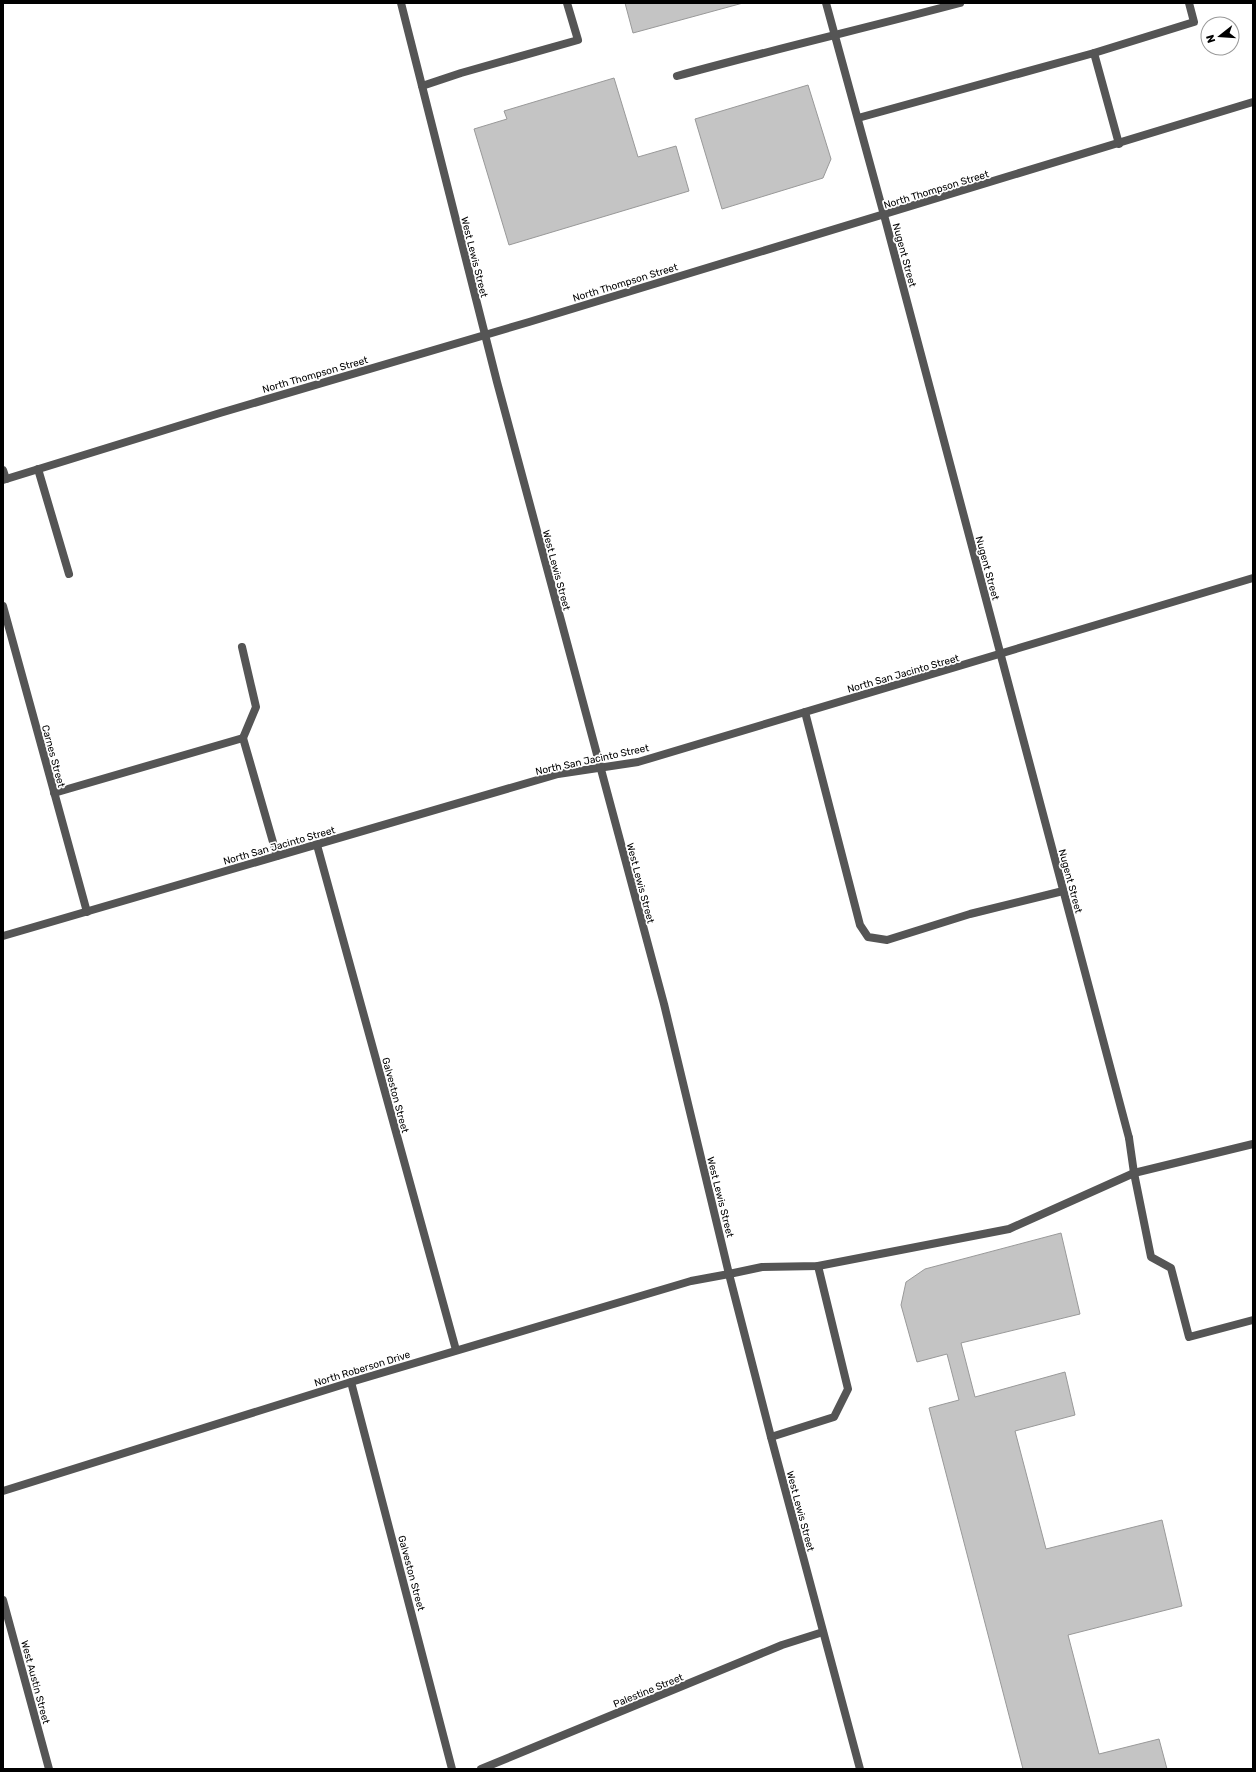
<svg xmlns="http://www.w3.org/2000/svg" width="1256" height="1772" font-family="Rubik,sans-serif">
  <rect width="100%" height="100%" fill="#fff"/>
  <g fill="#c4c4c4" stroke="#999">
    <path d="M625 3H743L633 33Z"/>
    <path d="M614 78 638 157 676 146 689 191 509 245 474 129 507 119 504 111Z"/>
    <path d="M808 85 831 159 823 178 722 209 695 119Z"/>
    <path d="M1061 1233 1080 1314 961 1343 975 1397 1065 1372 1075 1415 1015 1431 1046 1549 1162 1520 1182 1606 1068 1635 1099 1754 1159 1739 1167 1769H1023L929 1408 959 1400 947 1354 917 1362 901 1305 906 1282 925 1269Z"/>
  </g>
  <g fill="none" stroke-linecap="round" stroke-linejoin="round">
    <g stroke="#555" stroke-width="8">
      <path d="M1094 53 1194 22 1189 3"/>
      <path d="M677 76C771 50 866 28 960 3"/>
      <path d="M422 86 461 73 578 40 567 3"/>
      <path d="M858 118 1094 53 1119 144"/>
      <path d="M38 469 69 574"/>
      <path d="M3 470 6 479"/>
      <path d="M242 647 256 707 243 738"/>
      <path d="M805 712 860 925 868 937 887 940 970 914 1063 891"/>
      <path d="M54 793 243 738 277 856"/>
      <path d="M1129 1138 1134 1173 1151 1257 1171 1268 1189 1337 1253 1320"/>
      <path d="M729 1274 762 1267 818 1266 1009 1229 1134 1173 1253 1144"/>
      <path d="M771 1437 834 1417 848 1389 818 1266"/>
    </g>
    <g stroke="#555" stroke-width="8">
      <path d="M826 3 884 215 1129 1138"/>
      <path d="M3 480 220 413 529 322 1253 102"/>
      <path d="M3 606 87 912"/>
      <path d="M317 845 456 1350"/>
      <path d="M3 936 558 774 638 762 1253 578"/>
      <path d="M351 1382 452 1769"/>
      <path d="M3 1491 351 1382 691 1281 729 1274"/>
      <path d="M3 1600 49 1769"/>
      <path d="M481 1769 782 1645 823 1632"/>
    </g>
    <path stroke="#555" stroke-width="8" d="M401 3 497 382 664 1004 729 1274 771 1437 860 1769"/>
  </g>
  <g text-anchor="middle" stroke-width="3.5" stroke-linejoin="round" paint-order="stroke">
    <g font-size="10" fill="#000" stroke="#fff">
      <text transform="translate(936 189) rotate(-17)" y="4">North Thompson Street</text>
      <text transform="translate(905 255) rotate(75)" y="4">Nugent Street</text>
      <text transform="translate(475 257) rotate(76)" y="4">West Lewis Street</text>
      <text transform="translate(625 282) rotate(-17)" y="4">North Thompson Street</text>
      <text transform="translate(315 374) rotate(-16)" y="4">North Thompson Street</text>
      <text transform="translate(988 568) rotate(75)" y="4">Nugent Street</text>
      <text transform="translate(557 570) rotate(75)" y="4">West Lewis Street</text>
      <text transform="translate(903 673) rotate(-16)" y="4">North San Jacinto Street</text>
      <text transform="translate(54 756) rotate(75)" y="4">Carnes Street</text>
      <text transform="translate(592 759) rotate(-12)" y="4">North San Jacinto Street</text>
      <text transform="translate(279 845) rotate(-16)" y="4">North San Jacinto Street</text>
      <text transform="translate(1071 881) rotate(75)" y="4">Nugent Street</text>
      <text transform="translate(641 883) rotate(75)" y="4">West Lewis Street</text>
      <text transform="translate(396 1095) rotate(75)" y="4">Galveston Street</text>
      <text transform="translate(721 1197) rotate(76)" y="4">West Lewis Street</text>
      <text transform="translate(362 1368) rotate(-17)" y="4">North Roberson Drive</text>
      <text transform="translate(801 1511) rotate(75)" y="4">West Lewis Street</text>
      <text transform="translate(412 1573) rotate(75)" y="4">Galveston Street</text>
      <text transform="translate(36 1682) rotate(75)" y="4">West Austin Street</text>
      <text transform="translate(648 1690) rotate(-22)" y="4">Palestine Street</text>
    </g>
  </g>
  <rect width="1256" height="1772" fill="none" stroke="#000000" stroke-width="8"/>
  <g transform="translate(1220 36) rotate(253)"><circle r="19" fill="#ffffff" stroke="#999999"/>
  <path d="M0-3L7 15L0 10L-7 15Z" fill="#000000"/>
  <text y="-6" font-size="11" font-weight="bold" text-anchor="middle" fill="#000000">N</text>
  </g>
</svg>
